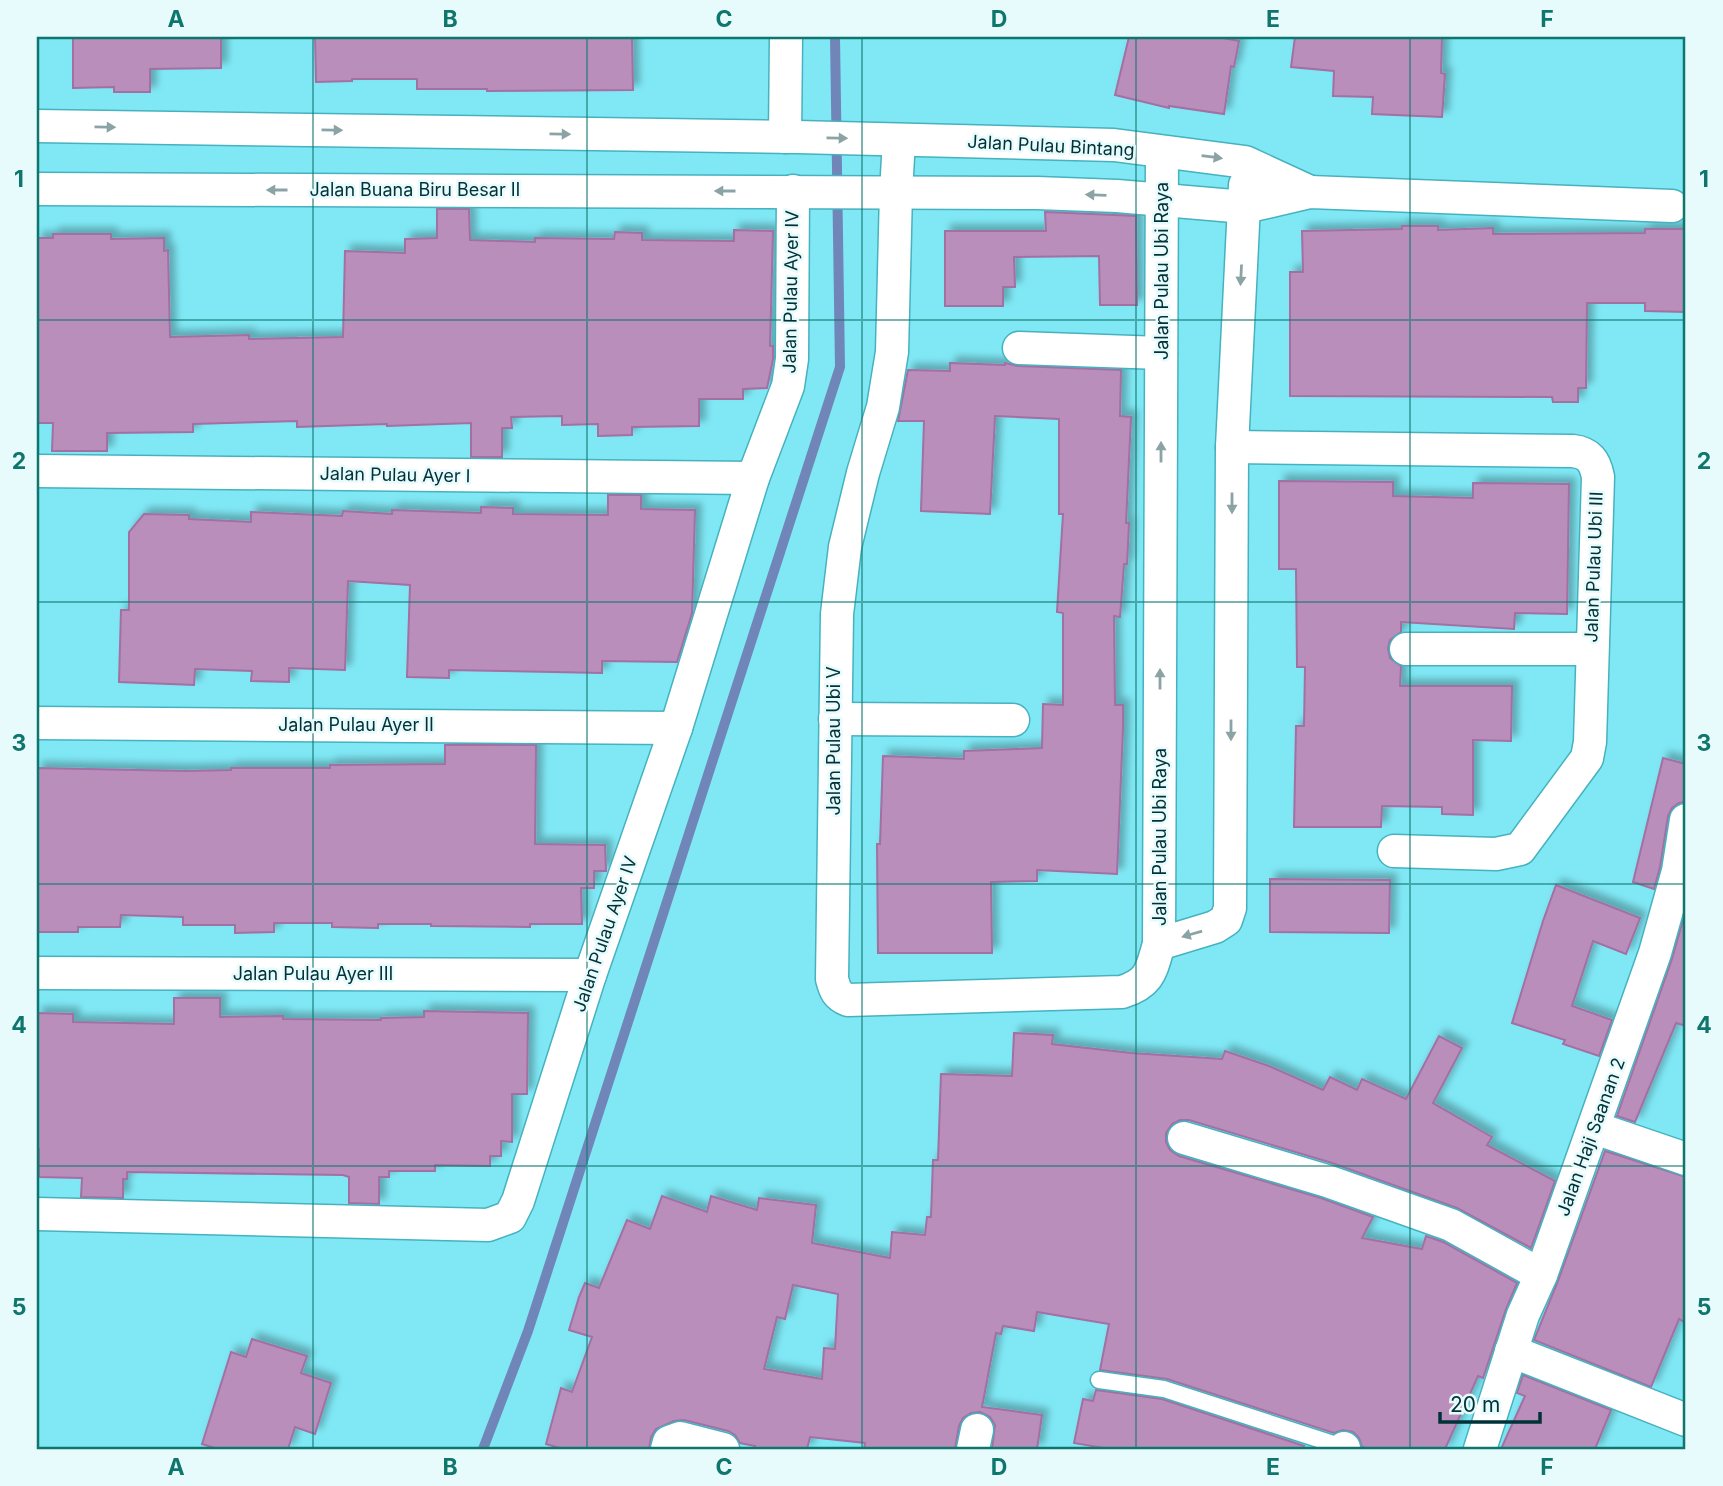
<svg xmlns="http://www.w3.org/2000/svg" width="1723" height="1486" font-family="Inter,sans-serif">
  <defs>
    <filter id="shadow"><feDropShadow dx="6" dy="-6" stdDeviation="3.5" flood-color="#0004"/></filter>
  </defs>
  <rect width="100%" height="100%" fill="#80e8f5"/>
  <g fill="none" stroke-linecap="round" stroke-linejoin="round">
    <path stroke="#7086b8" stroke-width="10" d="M483 1449 528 1331 840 367 835 37"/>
  </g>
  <g fill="#ba8eba" stroke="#a36fa3" stroke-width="2" fill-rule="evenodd" filter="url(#shadow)">
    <path d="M73 37H221V68L150 69V92H114V87L73 88Z"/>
    <path d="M315 37H632L633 90 487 91V89H417V79H352V81L316 82Z"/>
    <path d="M1129 37H1218L1239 41 1234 67 1231 66 1224 114 1169 106V108L1115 95Z"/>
    <path d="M1295 37H1442L1441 73 1445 74 1442 117 1372 114 1373 97 1333 96 1334 71 1291 67Z"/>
    <path d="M437 209H469L470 240 535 242V238L614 239 615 232 642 233V240L734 241V230L773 231 770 346H773V359L767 388 743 389V399H699V426L632 427V435L598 436V424L562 425V416L511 417 512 428H502V457H471V423L387 426V424L297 427V421L193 424V432L107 433V451H52L53 423H37V238H53V234H111V239L164 238V251L168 250 170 337 249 335V339L343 337 345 251 405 253V239L437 238Z"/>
    <path d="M1045 212 1136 216 1137 305H1100L1099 256 1014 257 1015 287H1003V306H945V231H1046Z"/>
    <path d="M1402 226H1438V230L1493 228V234L1645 233V229H1686V312L1645 311V303H1587L1586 388H1578V402H1553L1552 397 1290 396V272H1303L1302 231 1402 229Z"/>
    <path d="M950 363 1005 365V363L1018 366 1121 370 1120 416 1131 417 1126 523H1129L1127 564H1124L1120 617 1114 616 1115 705H1123V728L1117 874 1037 870V881L991 882 992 953H878L877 844H880L883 756 964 759V751L1042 748 1043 704 1063 705V613L1057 612 1063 514H1059V419L995 416 990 514 921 511 924 421H898L908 370 950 371Z"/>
    <path d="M1279 481 1393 482V496L1473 498V483L1569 484 1567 614 1515 613 1514 629 1401 622V632L1390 640 1388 648 1390 658 1401 666 1400 686H1512L1511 741 1473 740V815L1442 814V807L1382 806 1381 827H1294L1296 726H1304L1305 667H1297L1296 569H1279Z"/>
    <path d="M608 495H641V509L695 510 692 613 677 662 602 661V673L449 670V678L407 677 410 585 348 581 345 670 289 668V682L251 681 252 671 195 669 194 685 119 682 121 610H129V532L144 514 189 515V519L251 522V512L342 516 343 511 392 514V510L481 513V507L513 508V514L608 515Z"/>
    <path d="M445 745H536L535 844 605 845 606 871H594V888H581L582 924H530V927L431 926V924H378V928L332 927V923H274V932L235 933V925H183V917L121 915 120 927H78V932H37V768L186 771 231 770V768H330V765L445 764Z"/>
    <path d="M1663 758 1686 764V802L1679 803 1672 808 1668 816 1660 867 1654 889 1633 882Z"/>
    <path d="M1270 879 1390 880 1389 933 1270 932Z"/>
    <path d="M1556 885 1640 918 1626 954 1593 941 1572 1006 1612 1020 1599 1056 1563 1044 1565 1040 1512 1023 1543 921Z"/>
    <path d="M1683 920H1686V1026L1676 1023 1635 1122 1617 1116 1672 959Z"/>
    <path d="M174 998H220V1017L283 1016V1019L381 1020V1018L424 1017V1011L528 1013 527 1094H512V1142L501 1141V1156H490V1166L435 1165V1171H389V1177H379V1204L349 1203V1177L343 1175 127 1172V1179H123V1198L81 1197 82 1178 39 1177V1149H37V1013L73 1014V1022L174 1024Z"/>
    <path d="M1014 1033 1053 1035 1052 1044 1131 1053 1222 1059 1225 1051 1269 1066 1323 1090 1330 1077 1357 1090 1362 1079 1406 1099 1439 1036 1462 1048 1433 1103 1492 1137 1487 1145 1555 1181 1531 1248 1457 1208 1332 1163 1189 1120H1180L1172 1124 1166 1133V1142L1170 1150 1179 1156 1321 1198 1373 1217 1362 1238 1422 1249 1426 1236 1443 1242 1517 1283 1506 1309 1483 1378 1478 1376 1445 1449H1370L1362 1447 1359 1438 1353 1432 1343 1430 1334 1433 1167 1379 1100 1370 1109 1324 1037 1312 1034 1331 1003 1326 1001 1334 996 1333 982 1407 1042 1415 1037 1449H992L995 1425 990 1417 980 1412 971 1413 963 1418 959 1426 955 1449H864L865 1443 810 1437 807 1449H754L755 1446 740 1443 735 1435 728 1431 684 1420 674 1421 656 1429 651 1437 649 1449H563L546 1444 561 1388 572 1392 592 1337 569 1330 579 1297 585 1283 599 1288 627 1220 650 1229 662 1196 707 1212 711 1196 757 1210 759 1198 816 1205 812 1243 890 1258 892 1232 925 1235 927 1217H931L933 1160H938L941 1074 1012 1076ZM793 1285 838 1294 835 1349 824 1348 822 1379 764 1369 777 1317 785 1319Z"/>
    <path d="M1605 1151 1686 1177V1323L1679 1319 1651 1387 1534 1340 1558 1281Z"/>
    <path d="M252 1339 307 1356 301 1373 331 1383 315 1434 295 1427 288 1449H218L202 1444 231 1352 246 1357Z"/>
    <path d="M1523 1375 1611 1410 1595 1449H1501L1525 1396 1517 1393Z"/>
    <path d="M1096 1390 1162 1399 1304 1446 1303 1449H1109L1074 1443 1083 1399 1093 1401Z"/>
  </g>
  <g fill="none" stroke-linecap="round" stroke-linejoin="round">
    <g stroke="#46b2bf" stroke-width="19">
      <path id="lane" d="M1099 1380 1164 1389 1349 1449"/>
    </g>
    <g stroke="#46b2bf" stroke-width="35">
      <g id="street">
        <path d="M37 126 797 137 1114 145 1245 162 1310 192"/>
        <path d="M785 137 786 37"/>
        <path d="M899 140 896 192 892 352 883 407 863 473 845 547 837 614 832 979C835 990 837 996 848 1000L1122 992C1151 983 1151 970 1159 944L1162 153"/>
        <path d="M37 189 1037 193 1117 196 1245 207 1310 192 1672 206"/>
        <path d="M1019 348 1161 353"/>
        <path d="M1232 447 1573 451C1589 453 1595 461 1598 477L1590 742 1587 758 1520 849 1496 854 1394 851"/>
        <path d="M37 471 753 478"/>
        <path d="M1406 649H1591"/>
        <path d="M835 719 1013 720"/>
        <path d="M37 723 676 728"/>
        <path d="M1159 944 1215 927 1226 920 1230 908 1232 447 1245 185"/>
        <path d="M37 973 590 975"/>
        <path d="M1595 1128 1686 1159"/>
        <path d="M1184 1138 1327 1181 1451 1225 1541 1275"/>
        <path d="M37 1214 488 1225 510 1217 518 1201 590 975 676 728 753 478 788 386 792 359 793 191"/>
        <path d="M1511 1351 1686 1420"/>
        <path d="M667 1449 669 1442 680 1438 723 1449"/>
        <path d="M973 1449 977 1430"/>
        <path d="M1344 1449V1448"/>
        <path d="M1480 1449 1523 1315 1541 1275 1655 953 1678 871 1686 820"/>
      </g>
    </g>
    <use href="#lane" stroke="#fff" stroke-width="16"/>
    <use href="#street" stroke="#fff" stroke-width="32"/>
  </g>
  <defs><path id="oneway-solid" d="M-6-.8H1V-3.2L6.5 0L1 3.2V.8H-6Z" transform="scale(1.75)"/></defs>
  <g fill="#8ca3a5">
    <use href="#oneway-solid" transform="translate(105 127) rotate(1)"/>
    <use href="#oneway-solid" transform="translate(332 130) rotate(1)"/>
    <use href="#oneway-solid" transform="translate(560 134) rotate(1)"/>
    <use href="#oneway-solid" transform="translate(837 138) rotate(1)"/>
    <use href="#oneway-solid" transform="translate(1212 157) rotate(7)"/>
    <use href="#oneway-solid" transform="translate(277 190) rotate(-180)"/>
    <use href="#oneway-solid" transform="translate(725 191) rotate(-180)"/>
    <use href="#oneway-solid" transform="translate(1096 195) rotate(-178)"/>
    <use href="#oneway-solid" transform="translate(1241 275) rotate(93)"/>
    <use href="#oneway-solid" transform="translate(1161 452) rotate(-90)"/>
    <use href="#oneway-solid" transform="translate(1232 503) rotate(90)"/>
    <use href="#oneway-solid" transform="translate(1160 679) rotate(-90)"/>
    <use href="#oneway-solid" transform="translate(1231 730) rotate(90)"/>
    <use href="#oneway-solid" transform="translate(1192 934) rotate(164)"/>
  </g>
  <path fill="none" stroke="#0f766e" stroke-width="2" stroke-opacity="0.55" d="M313 37V1449M587 37V1449M862 37V1449M1136 37V1449M1410 37V1449M37 320H1686M37 602H1686M37 884H1686M37 1166H1686"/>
  <g text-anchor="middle" stroke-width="5" stroke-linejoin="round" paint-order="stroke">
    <g font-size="18" fill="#003237" stroke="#e7fafc">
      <text transform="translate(1051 146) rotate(3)" y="6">Jalan Pulau Bintang</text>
      <text x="415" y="196">Jalan Buana Biru Besar II</text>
      <text transform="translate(1162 271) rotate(-90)" y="6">Jalan Pulau Ubi Raya</text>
      <text transform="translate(791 292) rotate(-89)" y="6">Jalan Pulau Ayer IV</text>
      <text transform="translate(395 475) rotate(1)" y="6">Jalan Pulau Ayer I</text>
      <text transform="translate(1594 567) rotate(-88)" y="6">Jalan Pulau Ubi III</text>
      <text x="356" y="731">Jalan Pulau Ayer II</text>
      <text transform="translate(834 741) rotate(-90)" y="6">Jalan Pulau Ubi V</text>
      <text transform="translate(1160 837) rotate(-90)" y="6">Jalan Pulau Ubi Raya</text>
      <text transform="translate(605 934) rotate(-71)" y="6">Jalan Pulau Ayer IV</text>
      <text x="313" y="980">Jalan Pulau Ayer III</text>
      <text transform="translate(1591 1137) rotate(-70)" y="6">Jalan Haji Saanan 2</text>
    </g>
  </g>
  <rect width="1723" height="1486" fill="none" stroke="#e7fafc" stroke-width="77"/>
  <path d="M1440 1412v10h100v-10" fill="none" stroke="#003237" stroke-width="3.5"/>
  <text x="1450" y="1412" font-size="21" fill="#003237" stroke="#e7fafc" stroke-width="5" paint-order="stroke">20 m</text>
  <rect x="38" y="38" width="1646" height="1410" fill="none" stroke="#0f766e" stroke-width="2.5"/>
  <g font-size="23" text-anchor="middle" font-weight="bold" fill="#0f766e">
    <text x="176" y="27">A</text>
    <text x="450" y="27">B</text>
    <text x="724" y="27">C</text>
    <text x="999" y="27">D</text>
    <text x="1273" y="27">E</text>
    <text x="1547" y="27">F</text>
    <text x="19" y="187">1</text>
    <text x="1704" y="187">1</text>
    <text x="19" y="469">2</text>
    <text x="1704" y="469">2</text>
    <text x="19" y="751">3</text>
    <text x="1704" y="751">3</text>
    <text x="19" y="1033">4</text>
    <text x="1704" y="1033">4</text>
    <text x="19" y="1315">5</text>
    <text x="1704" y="1315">5</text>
    <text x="176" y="1475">A</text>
    <text x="450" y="1475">B</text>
    <text x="724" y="1475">C</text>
    <text x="999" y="1475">D</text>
    <text x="1273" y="1475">E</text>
    <text x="1547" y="1475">F</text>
  </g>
</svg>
